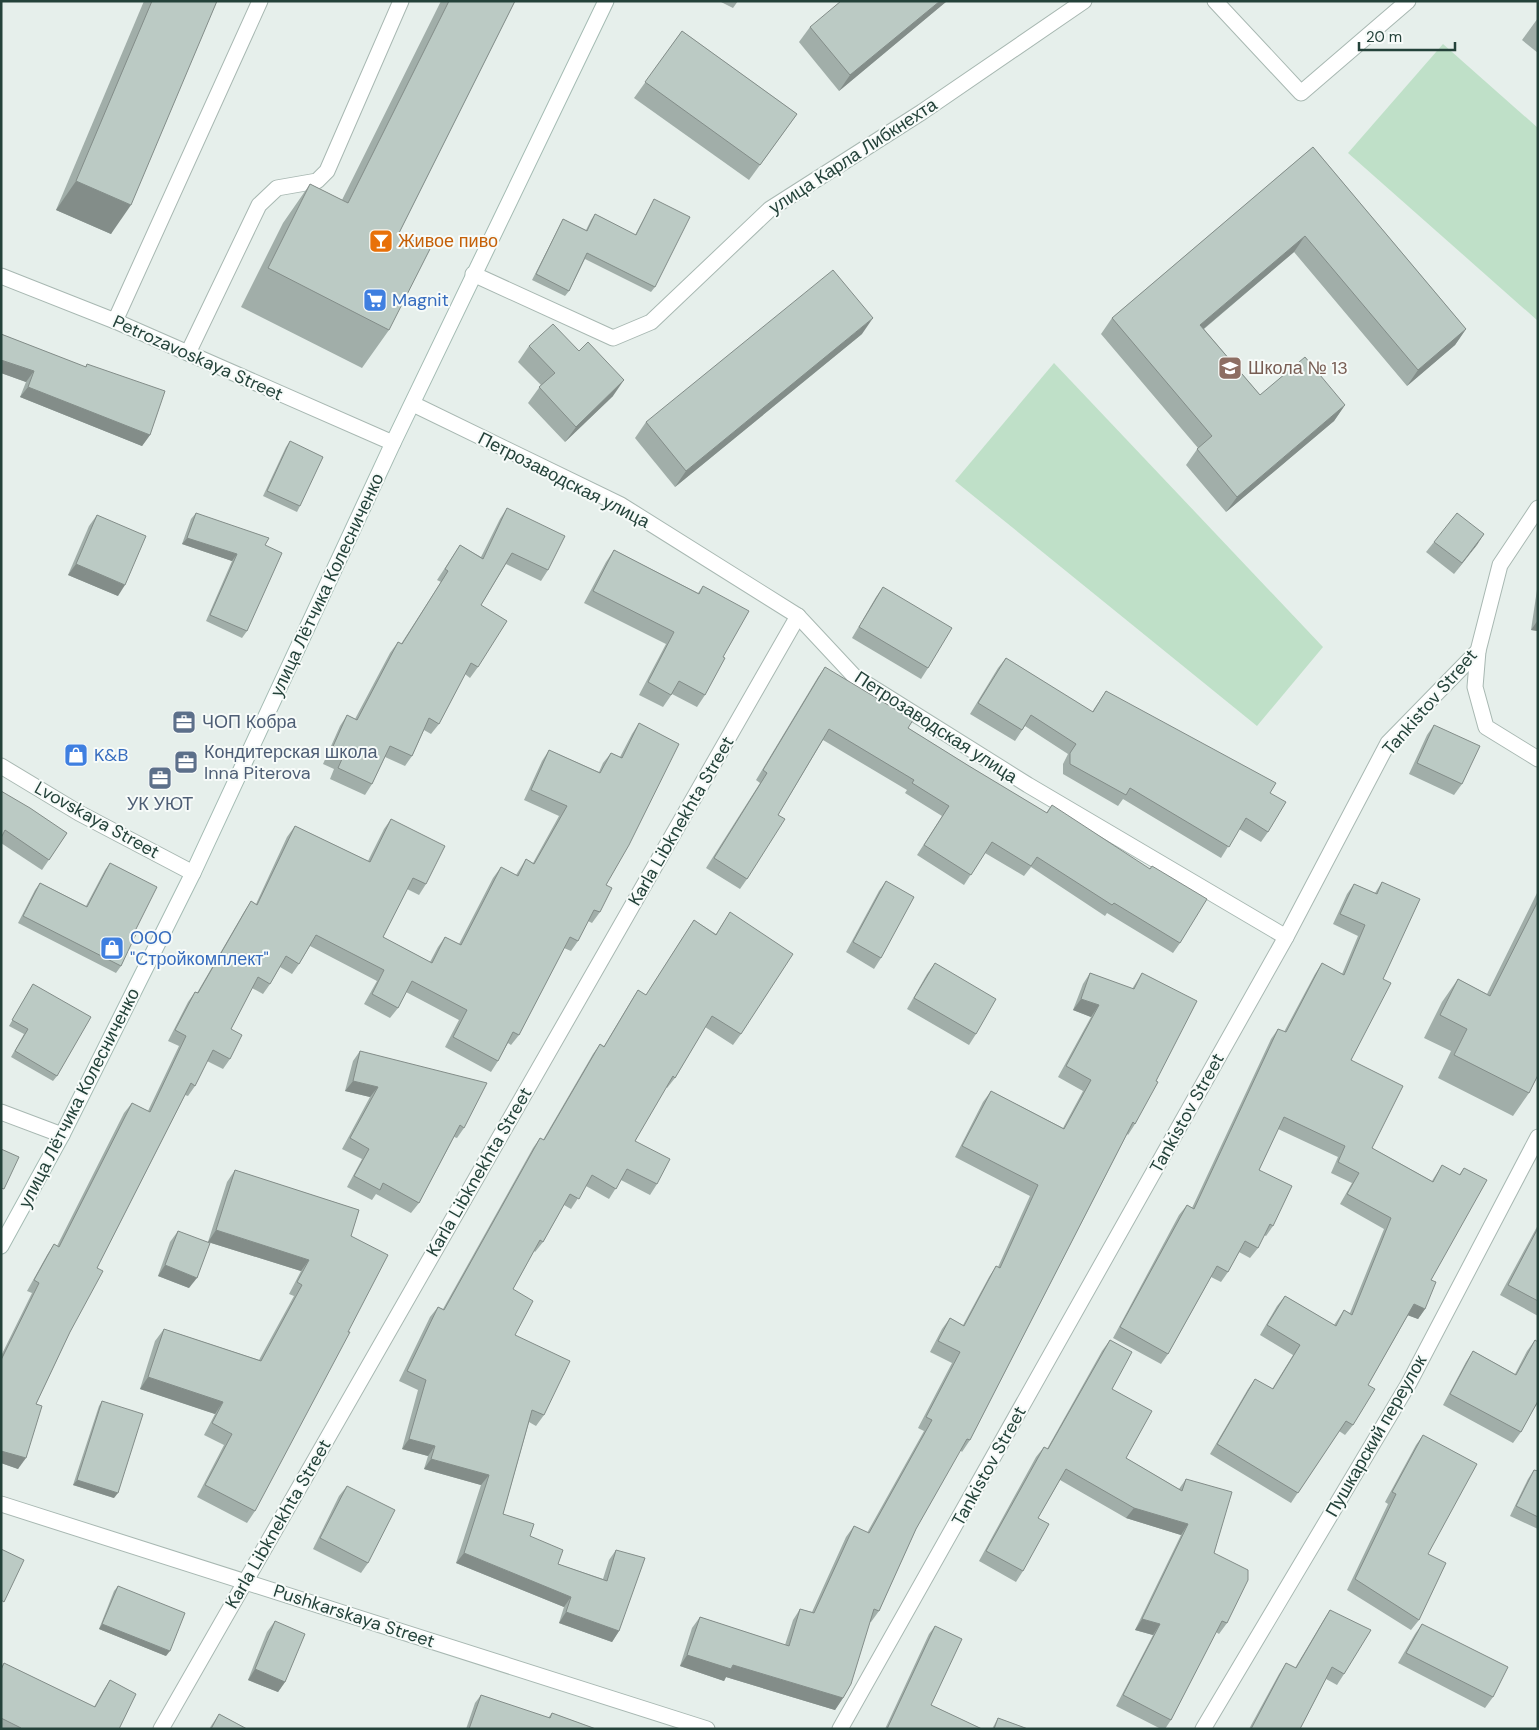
<svg xmlns="http://www.w3.org/2000/svg" width="1539" height="1730" font-family="'DM Sans',sans-serif">
  <rect width="100%" height="100%" fill="#e6efeb"/>
  <g fill="#bfe0c8">
    <path d="M1443 44 1538 128V321L1348 153Z"/>
    <path d="M1054 363 1323 647 1257 726 955 481Z"/>
  </g>
  <g fill="none" stroke-linecap="round" stroke-linejoin="round">
    <g stroke="#a8b8b2" stroke-width="17">
      <g id="lane">
        <path d="M1215 1 1301 93 1408 1"/>
        <path d="M115 321 260 1"/>
        <path d="M188 353 259 205 277 188 317 181 327 171 401 1"/>
      </g>
    </g>
    <g stroke="#a8b8b2" stroke-width="17">
      <g id="street">
        <path d="M473 274 613 338 651 322 770 209 922 112 1084 1"/>
        <path d="M1 276 115 321 393 443"/>
        <path d="M413 404 621 505 798 616 854 676 1028 785 1286 937"/>
        <path d="M1478 651 1475 687 1486 727 1538 759"/>
        <path d="M1 766 79 813 193 873"/>
        <path d="M1 1112 62 1135"/>
        <path d="M1 1504 707 1729"/>
        <path d="M161 1729 798 616"/>
        <path d="M840 1729 1286 937 1388 743 1478 651 1500 565 1538 508"/>
        <path d="M1203 1729 1409 1383 1538 1137"/>
      </g>
    </g>
    <g stroke="#a4bbb3" stroke-width="17">
      <path id="secondary" d="M1 1246 62 1135 193 873 393 443 606 1"/>
    </g>
    <use href="#lane" stroke="#fff" stroke-width="15"/>
    <use href="#street" stroke="#fff" stroke-width="15"/>
    <use href="#secondary" stroke="#fff" stroke-width="15"/>
  </g>
  <g fill="#a1aea9">
    <path d="M144 1H217L111 234 56 210Z"/>
    <path d="M441 1H515L399 233 389 330 362 368 241 307 283 223 310 184 342 200Z"/>
    <path d="M719 1H738L733 8Z"/>
    <path d="M947 1 839 91 799 42 810 27Z"/>
    <path d="M1538 18V53L1522 40Z"/>
    <path d="M682 31 797 114 749 180 634 98Z"/>
    <path d="M1313 147 1466 329 1455 345 1407 386 1294 252 1204 329 1260 395 1345 405 1334 421 1226 512 1186 465 1198 448 1101 334 1112 318Z"/>
    <path d="M654 199 655 287 651 292 585 259 569 291 565 296 532 280 560 225 563 219 586 230 591 220 595 214 635 235 651 205Z"/>
    <path d="M1 334 85 367 87 364 150 435 142 446 20 397 26 382 1 373Z"/>
    <path d="M862 334 675 487 635 438 646 422Z"/>
    <path d="M529 346 613 396 565 442 528 403 541 385 518 362Z"/>
    <path d="M290 441 300 506 297 512 263 496 286 447Z"/>
    <path d="M507 508 548 570 541 581 506 564 481 605 478 667 470 678 465 674 439 724 431 734 424 730 412 756 405 766 385 757 372 784 365 795 330 779 334 769 323 764 340 726 347 715 355 719 390 653 398 642 401 644 441 582 437 580 460 545 481 557 500 519Z"/>
    <path d="M196 513 265 545 247 631 242 638 206 621 232 561 182 544 191 519Z"/>
    <path d="M97 515 118 596 68 575 89 526Z"/>
    <path d="M1484 534 1454 574 1426 552 1434 542Z"/>
    <path d="M614 550 698 593 703 586 723 657 705 695 697 707 672 694 663 707 639 695 666 644 584 603 606 562Z"/>
    <path d="M1538 583V631L1531 630Z"/>
    <path d="M883 587 928 668 921 679 852 638 876 597Z"/>
    <path d="M1006 658 1092 712 1106 691 1270 793 1268 832 1261 842 1239 829 1221 858 1123 799 1118 806 1063 774V764L1068 754 1025 726 1015 741 970 714 998 668Z"/>
    <path d="M825 667 908 728 969 766 1046 813 1052 805 1180 943 1173 953 1107 913 1105 916 1031 867 1024 876 985 853 964 885 917 855 942 816 905 793 907 790 823 740 778 815 747 879 740 889 706 868 760 783 756 780 818 677Z"/>
    <path d="M639 723 600 912 592 923 588 921 578 941 571 951 564 948 519 1035 511 1045 508 1043 498 1061 491 1072 445 1047 459 1020 406 992 398 1008 390 1018 364 1004 377 981 310 946 299 964 292 974 280 967 270 984 263 994 252 988 231 1029 230 1059 223 1069 207 1061 195 1086 188 1096 185 1095 97 1268 70 1332 36 1404 18 1469 1 1463V1356L32 1293 27 1291 47 1255 54 1244 57 1246 124 1113 132 1103 148 1111 179 1046 168 1041 188 1002 195 992 197 993 244 912 251 901 256 904 287 837 295 826 368 861 384 829 391 819 426 884 419 895 407 889 383 937 430 962 438 947 445 937 459 944 493 878 501 867 516 875 526 859 533 863 559 816 524 800 542 761 549 750 599 772 603 763 611 753 620 757 632 734Z"/>
    <path d="M1434 725 1462 784 1454 795 1409 774 1427 735Z"/>
    <path d="M1 791 67 833 42 870 1 843Z"/>
    <path d="M110 863 135 931 121 966 116 973 18 923 35 890 40 883 86 906 105 870Z"/>
    <path d="M886 881 881 958 874 969 846 952 879 891Z"/>
    <path d="M1382 882 1383 979 1351 1060 1372 1148 1432 1181 1442 1165 1459 1175 1464 1168 1431 1280 1425 1309 1418 1319 1408 1315 1368 1385 1353 1425 1345 1435 1339 1431 1291 1503 1210 1454 1248 1389 1255 1379 1272 1389 1293 1355 1260 1335 1277 1306 1285 1296 1334 1325 1344 1310 1350 1313 1384 1229 1340 1204 1352 1183 1331 1173 1338 1157 1278 1129 1259 1170 1273 1226 1266 1236 1264 1235 1258 1248 1250 1258 1239 1252 1228 1272 1221 1282 1211 1277 1168 1354 1161 1364 1113 1338 1179 1215 1187 1205 1192 1208 1271 1039 1278 1029 1284 1032 1315 974 1322 963 1342 974 1358 936 1333 924 1347 894 1354 884 1375 893Z"/>
    <path d="M1538 891V1075L1529 1093 1513 1116 1438 1078 1451 1051 1424 1038 1442 1002 1458 979 1487 994Z"/>
    <path d="M730 912 741 1034 733 1045 705 1027 675 1078 667 1088 666 1087 635 1141 657 1184 650 1195 621 1180 609 1199 586 1186 571 1209 564 1205 543 1242 535 1252 534 1251 513 1289 515 1335 544 1415 536 1426 529 1422 503 1514 530 1536 558 1564 603 1579 609 1560 616 1550 619 1631 612 1642 559 1623 564 1607 456 1563 481 1485 424 1469 428 1456 402 1449 418 1390 399 1381 430 1317 438 1307 443 1309 533 1148 540 1138 543 1140 593 1054 600 1044 604 1046 631 1001 638 990 646 995 694 920 716 934Z"/>
    <path d="M935 963 976 1034 969 1045 907 1009 927 974Z"/>
    <path d="M1090 973 1132 989 1142 973 1156 1081 1135 1124 1128 1135 1127 1134 970 1440 962 1452 960 1450 916 1529 879 1611 871 1622H870L843 1698 835 1710 726 1677 724 1681 680 1666 692 1628 700 1617 785 1645 793 1620 800 1609 812 1612 846 1537 854 1526 867 1533 924 1431 918 1428 952 1363 930 1352 942 1329 950 1318 963 1325 989 1277 996 1266 998 1267 1030 1196 955 1157 983 1102 991 1091 1063 1128 1083 1091 1058 1077 1091 1017 1073 1010 1083 984Z"/>
    <path d="M33 984 57 1076 53 1081 11 1057 24 1034 9 1026Z"/>
    <path d="M360 1051 464 1128 457 1138 454 1137 419 1203 411 1213 376 1194 372 1200 347 1187 362 1159 342 1149 370 1097 345 1091 353 1061Z"/>
    <path d="M235 1170 359 1210 255 1511 247 1523 197 1497 224 1445 204 1435 215 1414 140 1389 155 1341 164 1329 259 1360 294 1296 289 1294 301 1271 208 1242 227 1182Z"/>
    <path d="M1538 1225V1316L1500 1295Z"/>
    <path d="M178 1231 189 1288 158 1276 170 1242Z"/>
    <path d="M1110 1340 1112 1389 1126 1458 1179 1489 1186 1479 1214 1553 1227 1623 1219 1634 1216 1632 1171 1720 1165 1729H1161L1116 1706 1153 1635 1135 1630 1181 1535 1126 1518 1060 1480 1038 1518 1023 1571 1016 1582 979 1561 1036 1457 1044 1447 1047 1449 1102 1351Z"/>
    <path d="M1535 1340 1538 1342V1406L1536 1405 1521 1432 1513 1443 1443 1405 1466 1362 1473 1351 1515 1374 1527 1351Z"/>
    <path d="M102 1401 114 1498 73 1485 99 1406Z"/>
    <path d="M1423 1435 1419 1620 1411 1630 1347 1590 1388 1504 1385 1502 1416 1445Z"/>
    <path d="M1534 1470 1538 1471V1529L1510 1516 1528 1479Z"/>
    <path d="M347 1486 368 1563 361 1573 313 1549 339 1496Z"/>
    <path d="M118 1586 166 1656 99 1629 114 1591Z"/>
    <path d="M1330 1610 1344 1674 1337 1685 1326 1679 1300 1729H1249L1279 1674 1286 1663 1295 1668 1323 1621Z"/>
    <path d="M275 1621 285 1682 278 1692 248 1680 267 1632Z"/>
    <path d="M1422 1624 1493 1697 1485 1708 1398 1663 1415 1634Z"/>
    <path d="M935 1626 931 1705 982 1729H885L929 1634Z"/>
    <path d="M4 1663 94 1707 103 1691 110 1680 119 1729H1V1667Z"/>
    <path d="M481 1695 548 1718 552 1713 596 1729H466L475 1703Z"/>
    <path d="M219 1714 247 1729H209Z"/>
    <path d="M998 1718 1028 1729H992Z"/>
  </g>
  <g fill="#838d89">
    <path d="M940 1H947L839 91 850 75Z"/>
    <path d="M76 181 131 205 111 234 56 210Z"/>
    <path d="M1305 236 1294 252 1189 341 1200 325Z"/>
    <path d="M873 318 862 334 675 487 686 471Z"/>
    <path d="M1466 329 1455 345 1407 386 1418 370Z"/>
    <path d="M1 360 34 371 26 382 1 373Z"/>
    <path d="M624 380 613 396 565 442 576 427Z"/>
    <path d="M28 387 150 435 142 446 20 397Z"/>
    <path d="M1345 405 1334 421 1226 512 1237 497Z"/>
    <path d="M1484 534 1477 545 1454 574 1462 563Z"/>
    <path d="M187 538 237 554 232 561 182 544Z"/>
    <path d="M76 564 125 585 118 596 68 575Z"/>
    <path d="M1538 620V631L1531 630Z"/>
    <path d="M1081 999 1099 1005 1091 1017 1073 1010Z"/>
    <path d="M353 1081 378 1087 370 1097 345 1091Z"/>
    <path d="M216 1230 309 1260 301 1271 208 1242Z"/>
    <path d="M165 1265 197 1278 189 1288 158 1276Z"/>
    <path d="M1414 1304 1425 1309 1418 1319 1407 1315Z"/>
    <path d="M148 1377 223 1402 215 1414 140 1389Z"/>
    <path d="M409 1439 435 1446 428 1456 402 1449Z"/>
    <path d="M1 1451 26 1458 18 1469 1 1463Z"/>
    <path d="M431 1459 489 1475 481 1485 424 1469Z"/>
    <path d="M77 1480 118 1493 114 1498 73 1485Z"/>
    <path d="M1134 1508 1188 1524 1181 1535 1126 1518Z"/>
    <path d="M464 1553 571 1597 564 1607 456 1563Z"/>
    <path d="M566 1612 619 1631 612 1642 559 1623Z"/>
    <path d="M1142 1619 1160 1624 1153 1635 1135 1630Z"/>
    <path d="M102 1624 170 1651 166 1656 99 1629Z"/>
    <path d="M687 1655 733 1665 843 1698 835 1710 726 1677 724 1681 680 1666Z"/>
    <path d="M255 1669 285 1682 278 1692 248 1680Z"/>
  </g>
  <g fill="#bbcac4" stroke="#838d89">
    <path d="M152 1H217L131 205 76 181Z"/>
    <path d="M449 1H515L399 233 430 249 389 330 268 268 310 184 348 203Z"/>
    <path d="M841 1H940L850 75 810 27Z"/>
    <path d="M682 31 797 114 760 165 645 82Z"/>
    <path d="M1313 147 1466 329 1418 370 1305 236 1200 325 1260 395 1305 357 1345 405 1237 497 1197 449 1212 436 1112 318Z"/>
    <path d="M654 199 690 217 655 287 587 253 569 291 536 274 563 219 587 231 595 214 636 235Z"/>
    <path d="M833 270 873 318 686 471 646 422Z"/>
    <path d="M553 324 579 351 588 342 624 380 576 427 539 387 555 373 529 346Z"/>
    <path d="M1 334 86 367 87 364 165 391 150 435 28 387 34 371 1 360Z"/>
    <path d="M290 441 323 457 300 506 267 491Z"/>
    <path d="M507 508 565 536 548 570 512 553 481 605 507 621 478 667 471 663 439 724 429 718 412 756 390 746 372 784 338 768 342 759 330 753 347 715 357 720 398 642 402 644 448 571 445 569 460 545 483 559Z"/>
    <path d="M196 513 269 538 265 545 282 553 247 631 210 615 237 554 187 538Z"/>
    <path d="M1457 513 1484 534 1462 563 1434 542Z"/>
    <path d="M97 515 146 536 125 585 76 564Z"/>
    <path d="M614 550 699 594 703 586 749 611 723 657 725 658 705 695 679 681 671 695 648 682 674 632 593 591Z"/>
    <path d="M883 587 952 628 928 668 859 627Z"/>
    <path d="M1006 658 1093 712 1106 691 1276 783 1270 793 1286 802 1268 832 1246 818 1229 847 1130 788 1126 795 1070 764V753L1076 744 1031 715 1022 730 978 703Z"/>
    <path d="M825 667 913 720 908 728 969 766 1047 813 1052 805 1150 869 1152 866 1207 899 1180 943 1114 903 1112 905 1037 857 1031 866 992 842 971 875 924 845 949 806 912 783 914 780 829 729 778 815 785 819 747 879 714 858 767 773 763 770Z"/>
    <path d="M639 723 679 744 629 845 606 885 612 888 600 912 594 910 578 941 570 937 519 1035 513 1032 498 1061 453 1037 467 1010 412 981 398 1008 372 994 384 970 316 935 299 964 286 956 270 984 258 977 231 1029 242 1035 230 1059 213 1050 195 1086 191 1083 97 1268 103 1271 70 1332 36 1404 42 1406 26 1458 1 1451V1360L39 1283 34 1280 54 1244 59 1247 132 1103 150 1112 186 1036 175 1030 195 992 198 993 251 901 257 905 295 826 370 862 391 819 445 846 426 884 413 878 383 937 432 963 445 937 461 945 501 867 518 876 526 859 534 864 567 806 531 790 549 750 600 773 611 753 622 758Z"/>
    <path d="M1434 725 1480 746 1462 784 1417 763Z"/>
    <path d="M1 791 30 808 67 833 49 860 5 830 1 838Z"/>
    <path d="M110 863 157 887 135 931 137 932 121 966 23 916 40 883 87 907Z"/>
    <path d="M886 881 914 897 881 958 853 942Z"/>
    <path d="M1382 882 1420 899 1383 979 1391 983 1351 1060 1403 1086 1372 1148 1433 1182 1442 1165 1460 1175 1464 1168 1487 1180 1431 1280 1436 1282 1425 1309 1414 1304 1368 1385 1375 1389 1353 1425 1346 1421 1298 1493 1217 1444 1255 1379 1273 1389 1300 1345 1267 1325 1285 1296 1336 1326 1344 1310 1352 1315 1391 1218 1347 1194 1359 1173 1338 1162 1345 1146 1284 1117 1259 1170 1292 1186 1273 1226 1270 1224 1258 1248 1245 1241 1228 1272 1217 1266 1168 1354 1120 1327 1187 1205 1194 1209 1278 1029 1286 1032 1322 963 1344 975 1365 925 1340 914 1354 884 1377 894Z"/>
    <path d="M1538 901V1075L1529 1093 1454 1055 1467 1029 1440 1015 1458 979 1490 996Z"/>
    <path d="M730 912 793 954 741 1034 712 1016 675 1078 673 1076 635 1141 670 1159 657 1184 627 1169 616 1189 592 1175 579 1199 570 1194 543 1242 540 1240 513 1289 533 1301 515 1335 570 1361 544 1415 532 1410 503 1514 534 1524 530 1536 563 1550 558 1564 607 1581 616 1550 645 1558 619 1631 566 1612 571 1597 464 1553 489 1475 431 1459 435 1446 409 1439 426 1380 407 1371 438 1307 444 1310 540 1138 544 1140 600 1044 604 1047 638 990 646 995 694 920 716 935Z"/>
    <path d="M935 963 996 999 976 1034 914 998Z"/>
    <path d="M1090 973 1134 989 1142 973 1197 1001 1156 1081 1158 1082 1135 1124 1133 1122 970 1440 967 1439 916 1529 879 1611 874 1609 851 1684 843 1698 733 1665 731 1669 687 1655 700 1617 789 1646 800 1609 814 1613 854 1526 869 1533 932 1420 926 1417 960 1352 938 1341 950 1318 964 1326 996 1266 1000 1268 1038 1185 962 1146 991 1091 1064 1129 1091 1080 1066 1066 1099 1005 1081 999Z"/>
    <path d="M33 984 91 1017 57 1076 15 1051 28 1029 12 1020Z"/>
    <path d="M360 1051 487 1083 464 1128 460 1125 419 1203 383 1183 380 1190 354 1176 369 1149 350 1138 378 1087 353 1081Z"/>
    <path d="M1 1149 19 1157 4 1189 1 1188Z"/>
    <path d="M235 1170 359 1210 351 1236 388 1255 348 1332H350L255 1511 205 1485 232 1434 212 1423 223 1402 148 1377 164 1329 261 1361 302 1285 297 1282 309 1260 216 1230Z"/>
    <path d="M1538 1228V1301L1508 1285Z"/>
    <path d="M178 1231 210 1243 197 1278 165 1265Z"/>
    <path d="M1110 1340 1132 1352 1112 1389 1152 1411 1126 1458 1182 1491 1186 1479 1232 1492 1214 1553 1248 1570V1580L1227 1623 1222 1621 1171 1720 1123 1695 1160 1624 1142 1619 1188 1524 1134 1508 1066 1469 1038 1518 1049 1524 1023 1571 986 1551 1044 1447 1048 1449Z"/>
    <path d="M1535 1340 1538 1342V1401L1521 1432 1450 1394 1473 1351 1516 1375Z"/>
    <path d="M102 1401 143 1414 118 1493 77 1480Z"/>
    <path d="M1423 1435 1477 1464 1428 1554 1446 1563 1419 1620 1355 1579 1396 1494 1392 1492Z"/>
    <path d="M1534 1470 1538 1471V1517L1516 1506Z"/>
    <path d="M347 1486 395 1510 368 1563 320 1538Z"/>
    <path d="M1 1549 24 1560 4 1602 1 1600Z"/>
    <path d="M118 1586 185 1613 170 1651 102 1624Z"/>
    <path d="M1330 1610 1371 1630 1344 1674 1332 1667 1300 1729H1251L1286 1663 1296 1668Z"/>
    <path d="M275 1621 305 1634 285 1682 255 1669Z"/>
    <path d="M1422 1624 1508 1667 1493 1697 1406 1653Z"/>
    <path d="M935 1626 962 1639 931 1705 982 1729H887Z"/>
    <path d="M4 1663 95 1707 110 1680 136 1694 119 1729H20L21 1728 1 1718V1670Z"/>
    <path d="M481 1695 550 1718 552 1713 596 1729H469Z"/>
    <path d="M219 1714 247 1729H211Z"/>
    <path d="M998 1718 1028 1729H994Z"/>
  </g>
  <defs>
    <g id="bar-square" transform="scale(1.25)"><rect x="-9" y="-9" width="18" height="18" rx="4" fill="#e8710a" stroke="#f7fbf9"/><path d="M-6-5H6L.8 .8V4.5H3.5V6h-7V4.5H-.8V.8Z" fill="#fff"/></g>
    <g id="supermarket-square" transform="scale(1.25)"><rect x="-9" y="-9" width="18" height="18" rx="4" fill="#3f7fe0" stroke="#f7fbf9"/><path d="M-6-5.5h2.5l.6 2H6L4.5 2H-2.5L-4.4-4H-6ZM-1.5 3.2a1.3 1.3 0 1 0 .1 0ZM3 3.2a1.3 1.3 0 1 0 .1 0Z" fill="#fff"/></g>
    <g id="school-square" transform="scale(1.25)"><rect x="-9" y="-9" width="18" height="18" rx="4" fill="#8d6e63" stroke="#f7fbf9"/><path d="M0-5L7-2L0 1L-7-2ZM-4 1L0 2.5L4 1V4Q0 6-4 4Z" fill="#fff"/></g>
    <g id="office-square" transform="scale(1.25)"><rect x="-9" y="-9" width="18" height="18" rx="4" fill="#5c6f8a" stroke="#f7fbf9"/><path d="M-6-3h4V-5.5h4V-3h4V5H-6ZM-1-4.5V-3h2v-1.5ZM-6 0V1H6V0Z" fill="#fff"/></g>
    <g id="shop-square" transform="scale(1.25)"><rect x="-9" y="-9" width="18" height="18" rx="4" fill="#3f7fe0" stroke="#f7fbf9"/><path d="M-5-2.5h2.3a2.7 3.5 0 0 1 5.4 0H5L5.5 6h-11ZM-1.5-2.5h3a1.5 2.3 0 0 0-3 0Z" fill="#fff"/></g>
  </defs>
  <g fill-rule="evenodd">
    <use href="#bar-square" x="381" y="241"/>
    <use href="#supermarket-square" x="375" y="300"/>
    <use href="#school-square" x="1230" y="368"/>
    <use href="#office-square" x="184" y="722"/>
    <use href="#shop-square" x="76" y="755"/>
    <use href="#office-square" x="186" y="762"/>
    <use href="#office-square" x="160" y="778"/>
    <use href="#shop-square" x="112" y="948"/>
  </g>
  <g text-anchor="middle" stroke-width="4" stroke-linejoin="round" paint-order="stroke">
    <g font-size="18" fill="#24423a" stroke="#f7fbf9">
      <text transform="translate(853 156) rotate(-33)" y="6">улица Карла Либкнехта</text>
      <text transform="translate(198 358) rotate(24)" y="6">Petrozavoskaya Street</text>
      <text transform="translate(564 480) rotate(27)" y="6">Петрозаводская улица</text>
      <text transform="translate(327 585) rotate(-65)" y="6">улица Лётчика Колесниченко</text>
      <text transform="translate(1430 702) rotate(-49)" y="6">Tankistov Street</text>
      <text transform="translate(936 727) rotate(33)" y="6">Петрозаводская улица</text>
      <text transform="translate(97 820) rotate(29)" y="6">Lvovskaya Street</text>
      <text transform="translate(681 821) rotate(-60)" y="6">Karla Libknekhta Street</text>
      <text transform="translate(79 1098) rotate(-63)" y="6">улица Лётчика Колесниченко</text>
      <text transform="translate(1187 1113) rotate(-61)" y="6">Tankistov Street</text>
      <text transform="translate(479 1172) rotate(-60)" y="6">Karla Libknekhta Street</text>
      <text transform="translate(1376 1436) rotate(-60)" y="6">Пушкарский переулок</text>
      <text transform="translate(989 1466) rotate(-61)" y="6">Tankistov Street</text>
      <text transform="translate(278 1524) rotate(-60)" y="6">Karla Libknekhta Street</text>
      <text transform="translate(354 1616) rotate(18)" y="6">Pushkarskaya Street</text>
    </g>
    <g font-size="18" fill="#c56008" stroke="#f7fbf9" text-anchor="start">
      <text x="398" y="247">Живое пиво</text>
    </g>
    <g font-size="18" fill="#366cbe" stroke="#f7fbf9" text-anchor="start">
      <text x="392" y="306">Magnit</text>
      <text x="94" y="761">K&amp;B</text>
      <text x="130" y="944">ООО<tspan x="130" dy="21">"Стройкомплект"</tspan></text>
    </g>
    <g font-size="18" fill="#785e54" stroke="#f7fbf9" text-anchor="start">
      <text x="1248" y="374">Школа № 13</text>
    </g>
    <g font-size="18" fill="#4e5e75" stroke="#f7fbf9" text-anchor="start">
      <text x="202" y="728">ЧОП Кобра</text>
      <text x="204" y="758">Кондитерская школа<tspan x="204" dy="21">Inna Piterova</tspan></text>
      <text x="160" y="810" text-anchor="middle">УК УЮТ</text>
    </g>
  </g>
  <rect width="1539" height="1730" fill="none" stroke="#24423a" stroke-width="5"/>
  <path d="M1359 42v8h96v-8" fill="none" stroke="#24423a" stroke-width="2.5"/>
  <text x="1366" y="42" font-size="15" fill="#24423a" stroke="#f7fbf9" stroke-width="4" paint-order="stroke">20 m</text>
</svg>
